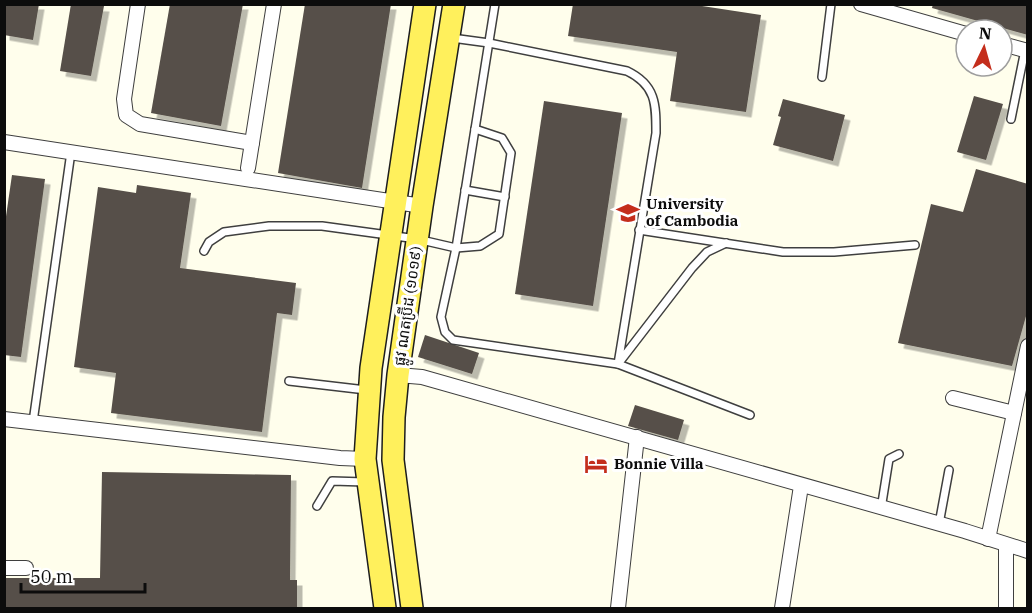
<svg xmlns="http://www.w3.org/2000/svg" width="1032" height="613" font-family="'IBM Plex Serif','Noto Sans Khmer',serif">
  <defs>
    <filter id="shadow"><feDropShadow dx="5.5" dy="5.5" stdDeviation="0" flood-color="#0004"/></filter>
  </defs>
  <rect width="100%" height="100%" fill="#fffeec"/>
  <g fill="#564f48" filter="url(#shadow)">
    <path d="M4 4H39L33 40 4 35Z"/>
    <path d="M71 4 104 6 91 76 60 71Z"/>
    <path d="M170 4H243L221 126 151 113Z"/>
    <path d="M305 4H391L362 188 278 173Z"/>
    <path d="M573 4H689L761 15 746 112 670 101 677 52 568 36Z"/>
    <path d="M933 4H1028V35L932 8Z"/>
    <path d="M974 96 1003 104 986 160 957 152Z"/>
    <path d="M783 99 845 115 833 161 773 145 781 117 778 116Z"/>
    <path d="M544 101 622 113 593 306 515 294Z"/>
    <path d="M976 169 1028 184V309L1012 366 898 343 931 204 963 212Z"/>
    <path d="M12 175 45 179 21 357 4 355V230Z"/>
    <path d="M137 185 191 193 180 268 296 283 292 315 277 313 262 432 111 413 116 373 74 367 98 187 136 193Z"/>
    <path d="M425 335 479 353 472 374 418 357Z"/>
    <path d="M635 405 684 420 678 440 628 426Z"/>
    <path d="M102 472 291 475 290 580H297V609H4V578H100Z"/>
  </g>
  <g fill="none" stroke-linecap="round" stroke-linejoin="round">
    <g stroke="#3f3f3f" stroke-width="10">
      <g id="lane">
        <path d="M495 4 456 248 441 317 445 332 453 340 618 364 750 415"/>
        <path d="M452 38 489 43 627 71C656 85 656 104 656 133L618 364 692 268 707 252 726 243"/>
        <path d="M822 77 831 4"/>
        <path d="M1011 119 1025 50"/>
        <path d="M465 190 505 197"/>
        <path d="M639 230 783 252H834L915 245"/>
        <path d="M204 251 209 242 224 232 269 226H322L417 239 456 248 480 246 499 234 511 153 502 138 475 129"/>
        <path d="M289 381 366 390"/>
        <path d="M33 422 71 152"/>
        <path d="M317 506 332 481 365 482"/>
        <path d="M881 509 889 459 899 454"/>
        <path d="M939 524 949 470"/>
      </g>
    </g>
    <g stroke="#3f3f3f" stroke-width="16">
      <g id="street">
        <path d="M138 4 124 99 126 115 140 124 252 143"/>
        <path d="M861 4 966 34"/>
        <path d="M1002 44 1028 51"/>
        <path d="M4 142 422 206"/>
        <path d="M248 168 274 4"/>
        <path d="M398 375 422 377 965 531 1028 551"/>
        <path d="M953 398 1014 413"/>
        <path d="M4 419 340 458 365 459"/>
        <path d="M988 539 1028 346"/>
        <path d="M4 568H26"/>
        <path d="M618 608 637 437"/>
        <path d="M782 608 801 486"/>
        <path d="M1006 608V545"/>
      </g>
    </g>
    <g stroke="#1d1d1d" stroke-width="24">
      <g id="primary">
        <path d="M385 608 365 459 371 368 425 4"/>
        <path d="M412 608 393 460 394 417 398 375 422 206 454 4"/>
      </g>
    </g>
    <use href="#lane" stroke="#fff" stroke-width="7"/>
    <use href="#street" stroke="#fff" stroke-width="14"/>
    <use href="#primary" stroke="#fff05c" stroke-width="21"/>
  </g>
  <defs>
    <g id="university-bare" transform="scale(1.8)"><path d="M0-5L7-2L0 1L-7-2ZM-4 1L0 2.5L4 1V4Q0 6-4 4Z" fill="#c42e1c" stroke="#fff" stroke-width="2.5" paint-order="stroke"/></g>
    <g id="hotel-bare" transform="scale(1.8)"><path d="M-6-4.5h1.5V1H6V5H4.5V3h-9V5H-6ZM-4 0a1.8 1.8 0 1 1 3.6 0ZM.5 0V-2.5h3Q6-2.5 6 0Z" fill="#c42e1c" stroke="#fff" stroke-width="2.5" paint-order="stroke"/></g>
  </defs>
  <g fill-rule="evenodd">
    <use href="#university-bare" x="628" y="213"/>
    <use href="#hotel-bare" x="596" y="464"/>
  </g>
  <g text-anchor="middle" stroke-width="6" stroke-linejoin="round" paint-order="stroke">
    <g font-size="15" font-weight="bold" fill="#0c0c0c" stroke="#fff" text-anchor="start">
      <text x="646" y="209">University<tspan x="646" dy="17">of Cambodia</tspan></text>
      <text x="614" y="469">Bonnie Villa</text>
    </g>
    <g font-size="15" fill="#0c0c0c" stroke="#fff">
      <text transform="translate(408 306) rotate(-82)" y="5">ផ្លូវ ណតប្រ៊ីដ (១០១៩)</text>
    </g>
  </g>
  <rect width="1032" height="613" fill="none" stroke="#0c0c0c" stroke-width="12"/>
  <g transform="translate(984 48) rotate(5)"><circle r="28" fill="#ffffff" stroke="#9e9e9e" stroke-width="1.5"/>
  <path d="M0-4.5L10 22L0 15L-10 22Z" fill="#c42e1c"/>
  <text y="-9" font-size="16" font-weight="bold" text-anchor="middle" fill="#0c0c0c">N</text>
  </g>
  <path d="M21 583v9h124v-9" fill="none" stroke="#0c0c0c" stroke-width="3"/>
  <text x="30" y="583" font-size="18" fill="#0c0c0c" stroke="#ffffff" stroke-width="4.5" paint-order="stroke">50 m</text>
</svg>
